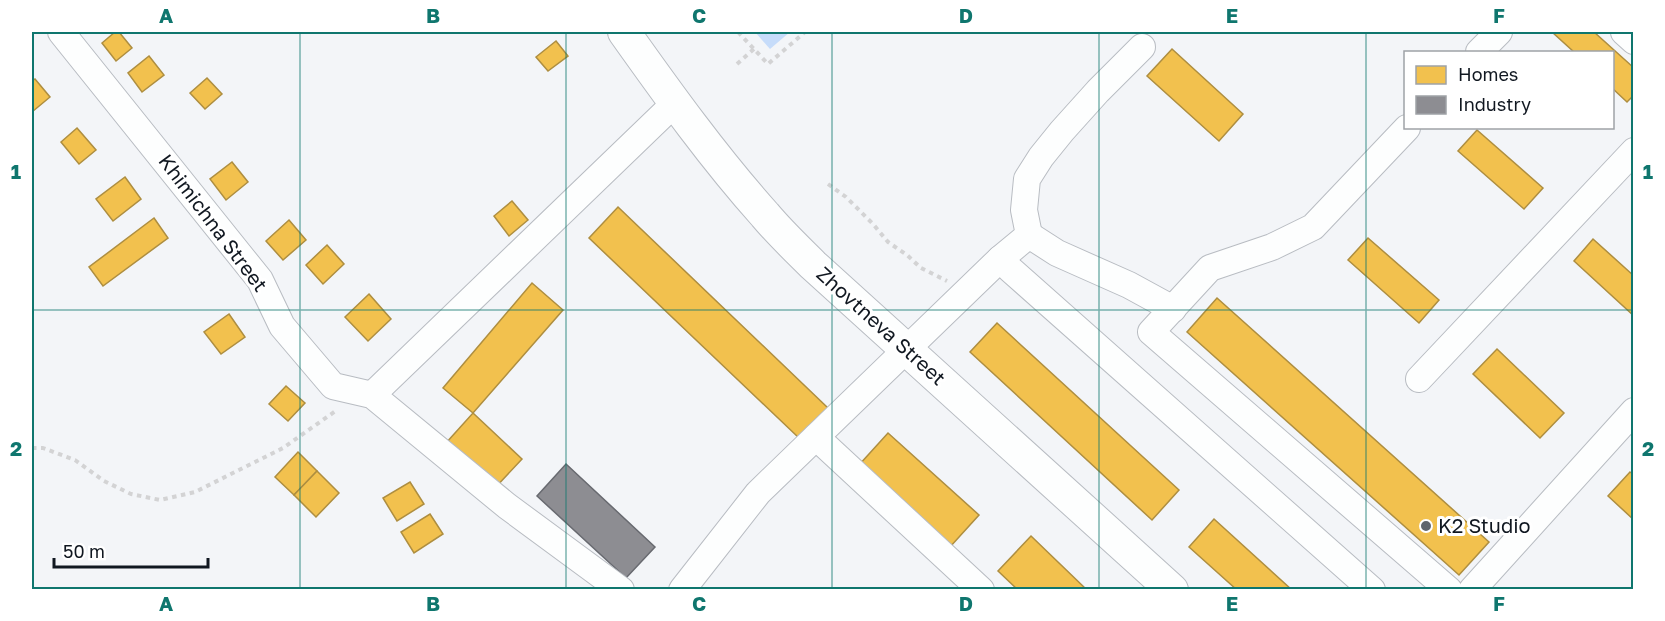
<svg xmlns="http://www.w3.org/2000/svg" width="1665" height="621" font-family="'Golos Text',sans-serif">
  <rect width="100%" height="100%" fill="#f3f5f8"/>
  <path fill="#c6dcfa" d="M755 32H790L770 49Z"/>
  <g fill="#f2c14e" stroke="#ae8e40" stroke-width="1.5">
    <path d="M115 32H119L132 48 116 61 102 43Z"/>
    <path d="M1552 32H1594L1634 68V95L1627 102 1612 88V52H1574Z"/>
    <path d="M556 41 568 56 548 71 536 57Z"/>
    <path d="M1172 49 1243 114 1219 141 1147 76Z"/>
    <path d="M149 56 164 75 142 92 128 73Z"/>
    <path d="M207 78 222 94 205 109 190 93Z"/>
    <path d="M35 79 50 97 32 112V81Z"/>
    <path d="M77 128 96 150 79 164 61 142Z"/>
    <path d="M1477 130 1543 188 1524 209 1458 151Z"/>
    <path d="M232 162 248 182 226 200 210 179Z"/>
    <path d="M125 177 141 199 113 221 96 199Z"/>
    <path d="M512 201 528 220 509 236 494 216Z"/>
    <path d="M618 207 828 408 799 438 589 238Z"/>
    <path d="M154 218 168 238 103 286 89 267Z"/>
    <path d="M289 220 306 240 283 260 266 241Z"/>
    <path d="M1368 238 1439 300 1419 323 1348 260Z"/>
    <path d="M1593 239 1634 276V316L1574 261Z"/>
    <path d="M327 245 344 264 323 284 306 265Z"/>
    <path d="M532 283 563 310 473 413 443 388Z"/>
    <path d="M369 294 391 319 368 341 345 317Z"/>
    <path d="M1217 298 1489 542 1459 575 1187 332Z"/>
    <path d="M229 314 245 337 221 354 204 332Z"/>
    <path d="M997 323 1179 490 1152 520 970 352Z"/>
    <path d="M1497 349 1564 413 1540 438 1473 374Z"/>
    <path d="M286 386 305 403 288 421 269 404Z"/>
    <path d="M473 413 522 459 494 489 446 443Z"/>
    <path d="M888 433 979 515 950 547 859 465Z"/>
    <path d="M298 452 317 471 294 495 275 477Z"/>
    <path d="M317 471 339 493 316 517 294 495Z"/>
    <path d="M1630 472 1634 475V520L1608 496Z"/>
    <path d="M410 482 424 504 397 521 383 498Z"/>
    <path d="M430 514 443 534 414 553 401 532Z"/>
    <path d="M1214 519 1292 590H1237L1189 547Z"/>
    <path d="M1031 536 1087 590H1018L998 571Z"/>
  </g>
  <path fill="#8d8d92" stroke="#686a70" stroke-width="1.5" d="M566 464 655 547 626 578 537 496Z"/>
  <g fill="none" stroke-linecap="round" stroke-linejoin="round">
    <g stroke="#b8bcc2" stroke-width="28">
      <g id="minor">
        <path d="M61 32 260 280 282 326 333 386 372 395 507 506 621 590"/>
        <path d="M1624 32 1634 41"/>
        <path d="M1479 52 1499 32"/>
        <path d="M1407 128 1313 227 1272 247 1210 268 1151 332 1449 590"/>
        <path d="M1029 235 1057 253 1129 285 1173 309"/>
        <path d="M1000 259 1029 235 1024 210 1027 179 1041 157 1062 131 1098 91 1142 47"/>
        <path d="M1419 379 1634 151"/>
        <path d="M372 395 675 103"/>
        <path d="M816 437 981 590"/>
        <path d="M682 590 758 493 1000 259 1011 270 1372 590"/>
        <path d="M1472 590 1634 411"/>
      </g>
    </g>
    <g stroke="#b8bcc2" stroke-width="34">
      <path id="major" d="M624 32C668 94 714 158 765 215 780 233 797 249 813 265L1172 590"/>
    </g>
    <g stroke="#d3d3d4" stroke-width="4" stroke-dasharray="4.5 4.5" stroke-linecap="butt">
      <path d="M738 32 768 64 805 32"/>
      <path d="M737 64 754 49"/>
      <path d="M828 184 846 197 873 224 888 242 907 255 921 268 947 281"/>
      <path d="M32 448H43L75 460 104 481 131 494 160 500 195 492 283 448 337 410"/>
    </g>
    <use href="#minor" stroke="#fdfefe" stroke-width="26"/>
    <use href="#major" stroke="#fdfefe" stroke-width="32"/>
  </g>
  <path fill="none" stroke="#0f766e" stroke-width="1.5" stroke-opacity="0.55" d="M300 32V590M566 32V590M832 32V590M1099 32V590M1366 32V590M32 310H1634"/>
  <circle fill="#5f656c" stroke="#fff" stroke-width="2" cx="1426" cy="526" r="6"/>
  <g text-anchor="middle" stroke-width="6" stroke-linejoin="round" paint-order="stroke">
    <g font-size="20" fill="#101720" stroke="#fff">
      <text transform="translate(213 223) rotate(53)" y="7">Khimichna Street</text>
      <text transform="translate(881 326) rotate(42)" y="7">Zhovtneva Street</text>
    </g>
    <g font-size="20" fill="#101720" stroke="#fff" text-anchor="start">
      <text x="1438" y="533">K2 Studio</text>
    </g>
  </g>
  <rect width="1665" height="621" fill="none" stroke="#ffffff" stroke-width="66"/>
  <rect x="1404" y="51" width="210" height="78" fill="#ffffff" stroke="#9fa2a6" stroke-width="1.5"/>
  <rect x="1416" y="66" width="30" height="18" fill="#f2c14e" stroke="#9fa2a6" stroke-width="1.5"/>
  <text x="1458" y="81" font-size="18" fill="#101720">Homes</text>
  <rect x="1416" y="96" width="30" height="18" fill="#8d8d92" stroke="#9fa2a6" stroke-width="1.5"/>
  <text x="1458" y="111" font-size="18" fill="#101720">Industry</text>
  <path d="M54 558v9h154v-9" fill="none" stroke="#101720" stroke-width="3"/>
  <text x="63" y="558" font-size="18" fill="#101720" stroke="#ffffff" stroke-width="4.5" paint-order="stroke">50 m</text>
  <rect x="33" y="33" width="1599" height="555" fill="none" stroke="#0f766e" stroke-width="2"/>
  <g font-size="20" text-anchor="middle" font-weight="bold" fill="#0f766e">
    <text x="166" y="23">A</text>
    <text x="433" y="23">B</text>
    <text x="699" y="23">C</text>
    <text x="966" y="23">D</text>
    <text x="1232" y="23">E</text>
    <text x="1499" y="23">F</text>
    <text x="16" y="179">1</text>
    <text x="1648" y="179">1</text>
    <text x="16" y="456">2</text>
    <text x="1648" y="456">2</text>
    <text x="166" y="611">A</text>
    <text x="433" y="611">B</text>
    <text x="699" y="611">C</text>
    <text x="966" y="611">D</text>
    <text x="1232" y="611">E</text>
    <text x="1499" y="611">F</text>
  </g>
</svg>
